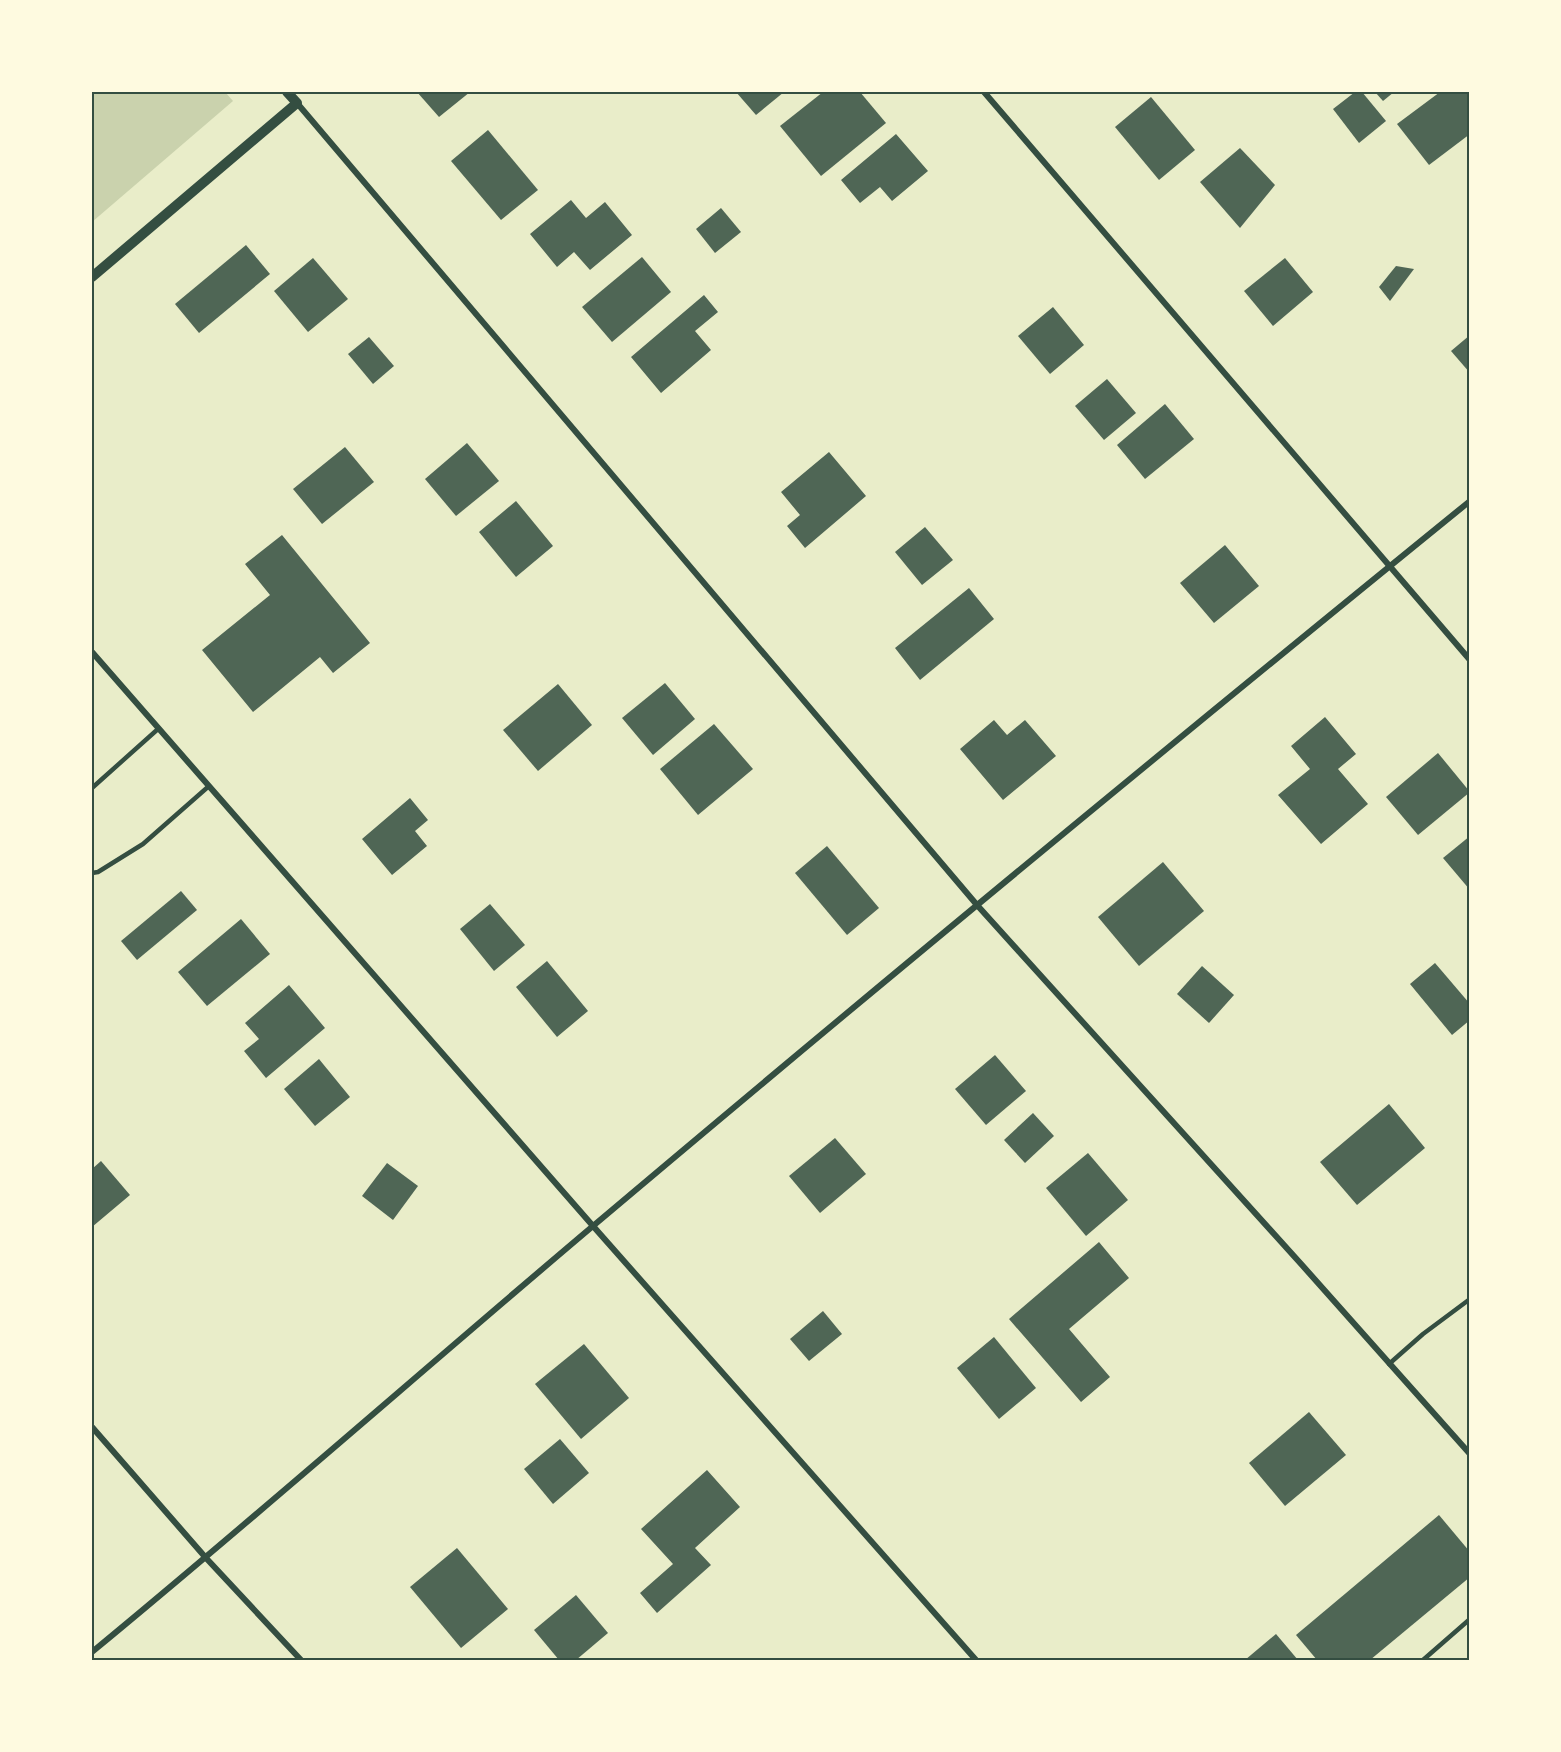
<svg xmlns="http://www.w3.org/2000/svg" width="1561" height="1752" font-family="'Archivo Narrow',sans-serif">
  <rect width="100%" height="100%" fill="#e9edc9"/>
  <path fill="#cad2ad" d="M92 92H225L233 101 92 222Z"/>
  <g fill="#4f6655">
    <path d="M417 92H470L439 117Z"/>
    <path d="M736 92H784L756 115Z"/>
    <path d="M823 92H860L886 123 821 176 780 126Z"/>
    <path d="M1355 92H1362L1386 121 1359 143 1333 109Z"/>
    <path d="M1375 92H1394L1383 101Z"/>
    <path d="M1440 92H1470V134L1429 165 1397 124Z"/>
    <path d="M1151 97 1195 150 1159 180 1115 127Z"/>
    <path d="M488 130 538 190 501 220 451 161Z"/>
    <path d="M896 134 928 171 892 201 880 187 860 203 841 180Z"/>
    <path d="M1240 148 1275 185 1240 228 1200 182Z"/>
    <path d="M571 200 586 218 605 202 632 235 590 270 574 252 557 267 530 234Z"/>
    <path d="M721 208 741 232 715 253 696 229Z"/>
    <path d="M246 245 270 274 199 333 175 304Z"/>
    <path d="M642 257 671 292 612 342 582 307Z"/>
    <path d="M313 258 348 299 308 332 274 291Z"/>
    <path d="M1285 258 1313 292 1273 326 1244 291Z"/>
    <path d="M1396 266 1414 269 1390 301 1379 287Z"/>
    <path d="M704 295 718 312 695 331 711 350 661 393 631 357Z"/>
    <path d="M1053 307 1084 345 1050 374 1018 336Z"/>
    <path d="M1470 335V373L1451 351Z"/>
    <path d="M369 337 394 366 373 384 348 354Z"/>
    <path d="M1107 379 1136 413 1104 440 1075 406Z"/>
    <path d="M1165 404 1194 439 1145 479 1117 445Z"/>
    <path d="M467 443 499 481 456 516 425 479Z"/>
    <path d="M345 447 374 482 322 524 293 489Z"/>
    <path d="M829 452 866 496 805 548 787 526 800 515 781 492Z"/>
    <path d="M516 501 553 546 516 577 479 532Z"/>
    <path d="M925 527 953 560 922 585 895 552Z"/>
    <path d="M282 535 370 643 333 673 320 657 253 712 202 650 270 595 245 564Z"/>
    <path d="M1225 545 1259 586 1214 623 1180 583Z"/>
    <path d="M969 588 994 619 920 680 895 648Z"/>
    <path d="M665 683 695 719 653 755 622 718Z"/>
    <path d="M558 684 592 725 538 771 503 730Z"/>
    <path d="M1325 717 1356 754 1338 769 1368 804 1321 844 1278 795 1310 769 1291 746Z"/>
    <path d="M994 720 1007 735 1025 720 1056 756 1003 800 960 749Z"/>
    <path d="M714 724 753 769 698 815 660 769Z"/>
    <path d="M1438 753 1470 792 1418 835 1386 797Z"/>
    <path d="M410 798 428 820 415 831 427 846 392 875 362 839Z"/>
    <path d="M1470 836V890L1443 858Z"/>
    <path d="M827 846 879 908 847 935 795 873Z"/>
    <path d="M1163 862 1204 911 1139 966 1098 917Z"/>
    <path d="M181 891 197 910 137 960 121 941Z"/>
    <path d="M490 904 525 945 494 971 460 929Z"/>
    <path d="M241 919 270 954 207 1006 178 972Z"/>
    <path d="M547 961 588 1011 557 1037 516 987Z"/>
    <path d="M1435 963 1470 1004V1020L1452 1035 1410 984Z"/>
    <path d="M1202 966 1234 995 1209 1023 1177 994Z"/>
    <path d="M289 985 325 1028 266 1078 244 1051 259 1039 245 1023Z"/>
    <path d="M995 1055 1026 1091 986 1125 955 1089Z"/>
    <path d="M319 1059 350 1097 315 1126 284 1089Z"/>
    <path d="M1389 1104 1425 1148 1357 1205 1320 1162Z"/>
    <path d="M1033 1113 1054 1136 1025 1163 1004 1140Z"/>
    <path d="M835 1138 866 1174 820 1213 789 1176Z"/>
    <path d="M1088 1153 1128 1200 1086 1236 1046 1188Z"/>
    <path d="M101 1161 130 1195 92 1227V1169Z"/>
    <path d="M387 1163 418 1186 393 1220 362 1196Z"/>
    <path d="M1099 1242 1129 1278 1069 1329 1110 1377 1081 1402 1009 1319Z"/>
    <path d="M823 1311 842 1334 809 1361 790 1339Z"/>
    <path d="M994 1337 1036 1388 999 1419 957 1368Z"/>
    <path d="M584 1344 629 1398 581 1439 535 1384Z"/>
    <path d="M1309 1412 1346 1455 1285 1506 1249 1463Z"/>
    <path d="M560 1439 589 1473 553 1504 524 1469Z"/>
    <path d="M707 1470 740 1507 695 1548 711 1565 657 1613 640 1593 673 1564 641 1529Z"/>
    <path d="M1439 1515 1470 1552V1577L1370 1660H1317L1296 1635Z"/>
    <path d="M457 1548 508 1609 461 1648 410 1587Z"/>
    <path d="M576 1595 608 1633 576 1660H559L534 1630Z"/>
    <path d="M1276 1634 1298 1660H1245Z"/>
  </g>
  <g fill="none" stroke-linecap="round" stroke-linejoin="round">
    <g stroke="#344e41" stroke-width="4.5">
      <path d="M92 788 158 729"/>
      <path d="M92 873 98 872 143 844 209 786"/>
      <path d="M1389 1364 1423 1334 1470 1299"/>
      <path d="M1423 1660 1470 1619"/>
    </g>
    <g stroke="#344e41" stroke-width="6">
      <path d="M984 92 1470 660"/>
      <path d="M297 103 977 905 1302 1265 1470 1454"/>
      <path d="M92 652 593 1226 976 1660"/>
      <path d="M92 1427 206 1558 301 1660"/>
      <path d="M92 1652C261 1513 426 1367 593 1226 883 981 1176 740 1470 501"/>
    </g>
    <path stroke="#344e41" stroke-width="10" d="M92 277 297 103 287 92"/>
  </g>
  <rect width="1561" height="1752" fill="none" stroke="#fefae0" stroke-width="186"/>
  <rect x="93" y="93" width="1375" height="1566" fill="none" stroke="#344e41" stroke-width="2"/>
</svg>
